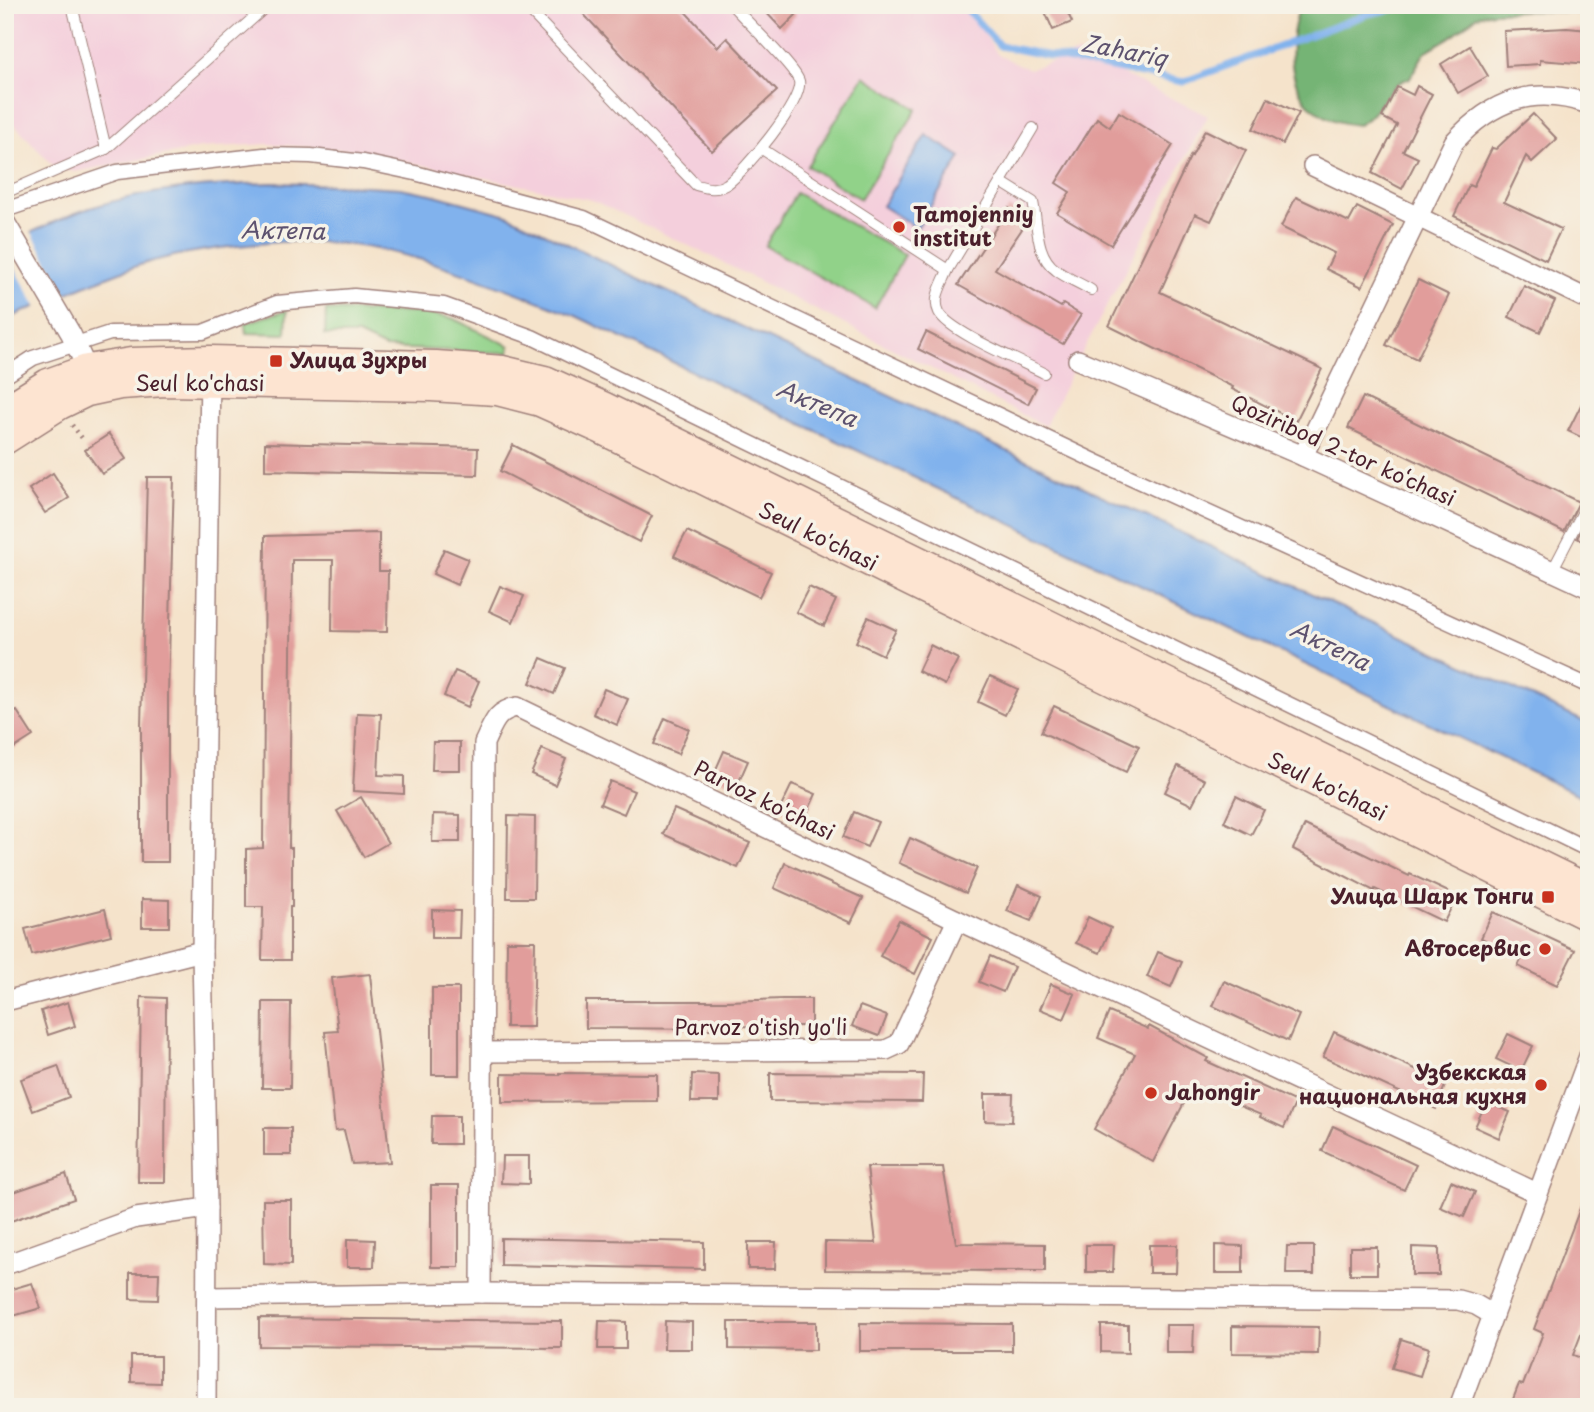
<svg xmlns="http://www.w3.org/2000/svg" width="1594" height="1412" font-family="'Playpen Sans',sans-serif">
  <rect width="100%" height="100%" fill="#f7f3e8"/>
  <filter id="ink" filterUnits="userSpaceOnUse"><feTurbulence type="fractalNoise" baseFrequency=".0143" numOctaves="2"/><feDisplacementMap in="SourceGraphic" scale="14" xChannelSelector="R" yChannelSelector="G"/><feConvolveMatrix kernelMatrix="1 2 1 2 8 2 1 2 1" color-interpolation-filters="sRGB"/></filter>
  <filter id="wash" filterUnits="userSpaceOnUse"><feTurbulence type="fractalNoise" baseFrequency=".00686" numOctaves="4" result="noise"/><feDisplacementMap in="SourceGraphic" scale="28" xChannelSelector="R" yChannelSelector="G"/><feGaussianBlur stdDeviation="1.57" result="paint"/><feColorMatrix in="noise" values="0 0 0 0 0 0 0 0 0 0 0 0 0 0 0 0 0 1.4 0 .05"/><feComposite in="paint" operator="in"/></filter>
  <g filter="url(#wash)">
    <rect width="100%" height="100%" fill="#f5e3cb"/>
    <path fill="#f4cfdc" d="M5 5H966L998 55 1029 69 1078 53 1208 116 1078 360 1045 426 706 254 592 200 350 150 267 144 201 148 75 172 55 168 5 114Z"/>
    <g fill="#91d289" stroke="#6e785a" stroke-width="2">
      <path d="M864 76 917 109 860 199 807 166Z"/>
      <path d="M796 193 905 255 875 308 765 246Z"/>
      <path d="M287 310 286 334 246 333 245 323Z"/>
      <path d="M326 310 423 313 452 318 510 346 509 353 385 348 358 335H325Z"/>
    </g>
    <path fill="#74b475" stroke="#5f6a50" stroke-width="2" d="M1300 5H1589V16L1570 12 1523 11 1492 12 1477 16 1452 36 1425 52 1409 79C1387 82 1380 115 1358 125 1289 119 1282 61 1300 5Z"/>
    <g fill="#81b2ed" stroke="#66688c" stroke-width="2">
      <path d="M926 135 961 157 917 228 882 206Z"/>
      <path d="M272 183 365 186 400 188 431 194 508 215 617 268 1589 724V800L576 316C494 284 410 247 322 242 293 240 265 243 237 246 200 250 163 256 128 269 86 284 46 302 5 320V245C33 232 61 217 90 208 149 189 210 185 272 183Z"/>
    </g>
    <path fill="#f5e3cb" d="M30 229 67 297 38 310 5 250V241Z"/>
    <g fill="none" stroke-linecap="round" stroke-linejoin="round">
      <path stroke="#81b2ed" stroke-width="7" d="M963 5 1000 46 1183 82 1368 14 1411 5"/>
    </g>
    <g id="blocks">
      <g fill="#e19d9b">
        <path d="M575 5H679L718 47 727 38 777 91 712 151Z"/>
        <path d="M759 5H786L796 15 782 29Z"/>
        <path d="M1042 5H1064L1072 22 1053 30Z"/>
        <path d="M1567 28 1589 30V64L1540 60V64L1506 66 1504 31Z"/>
        <path d="M1470 46 1488 76 1458 93 1441 64Z"/>
        <path d="M1417 86 1432 94 1403 151 1418 158 1402 189 1372 173 1397 125 1382 117 1397 87 1413 95Z"/>
        <path d="M1268 98 1299 113 1283 144 1253 129Z"/>
        <path d="M1119 112 1173 145 1111 245 1057 213 1070 192 1056 183 1097 118 1110 127Z"/>
        <path d="M1533 114 1557 139 1532 162 1526 156 1504 202 1561 229 1546 260 1454 216 1469 185 1473 187 1492 148 1496 149Z"/>
        <path d="M1205 130 1246 150 1211 221 1195 214 1160 292 1322 369 1296 421 1232 389 1233 387 1109 326 1191 155 1192 156Z"/>
        <path d="M1296 197 1349 222 1357 207 1393 225 1362 287 1326 269 1334 253 1281 227Z"/>
        <path d="M1009 208 1028 220 995 269 1061 307 1063 304 1081 315 1063 344 958 285Z"/>
        <path d="M1418 280 1449 295 1417 359 1386 345Z"/>
        <path d="M1524 286 1555 301 1540 332 1509 317Z"/>
        <path d="M926 332 1036 388 1028 404 918 349Z"/>
        <path d="M1589 389V441L1568 431Z"/>
        <path d="M1363 397 1579 502 1564 532 1348 428Z"/>
        <path d="M109 434 126 459 102 474 85 450Z"/>
        <path d="M265 443 478 448 477 475 265 470Z"/>
        <path d="M513 445 652 516 639 542 500 471Z"/>
        <path d="M53 473 69 498 45 513 29 489Z"/>
        <path d="M147 477H174L168 695V862H141V727Z"/>
        <path d="M1589 517V544L1577 538Z"/>
        <path d="M687 531 771 572 759 597 674 556Z"/>
        <path d="M379 533V571H388L387 632 332 631 333 560H292L289 848H292V907H290V960H262L263 907H246V849L263 848 265 536Z"/>
        <path d="M444 549 468 559 457 585 433 574Z"/>
        <path d="M500 586 524 596 513 622 489 611Z"/>
        <path d="M809 587 836 600 824 626 796 612Z"/>
        <path d="M868 617 896 630 883 655 856 642Z"/>
        <path d="M930 645 958 659 945 685 918 671Z"/>
        <path d="M541 658 565 668 554 694 530 683Z"/>
        <path d="M455 671 479 681 468 707 444 696Z"/>
        <path d="M990 676 1018 689 1005 715 978 702Z"/>
        <path d="M604 689 628 699 617 725 593 714Z"/>
        <path d="M1054 706 1139 746 1126 772 1041 732Z"/>
        <path d="M17 711 33 736 5 754V719Z"/>
        <path d="M357 713 381 714 378 775 404 776V794L353 791Z"/>
        <path d="M665 718 689 729 678 754 654 744Z"/>
        <path d="M433 742H460V770H432Z"/>
        <path d="M542 749 566 759 555 785 531 774Z"/>
        <path d="M724 751 748 761 737 786 713 776Z"/>
        <path d="M1178 766 1205 780 1192 805 1165 792Z"/>
        <path d="M610 781 634 791 624 814 600 804Z"/>
        <path d="M792 784 816 794 804 820 780 809Z"/>
        <path d="M1236 796 1264 810 1251 835 1224 822Z"/>
        <path d="M361 797 388 843 364 857 337 811Z"/>
        <path d="M674 809 750 843 738 868 663 834Z"/>
        <path d="M854 812 878 822 867 847 843 837Z"/>
        <path d="M433 814 460 815V842H432Z"/>
        <path d="M508 816 535 817 534 898H507Z"/>
        <path d="M1305 825 1409 876 1410 874 1457 896 1444 922 1375 889 1374 891 1293 849Z"/>
        <path d="M910 838 977 868 966 893 899 863Z"/>
        <path d="M785 863 863 898 851 923 774 888Z"/>
        <path d="M1018 885 1042 896 1031 921 1007 911Z"/>
        <path d="M142 899 169 900V927H142Z"/>
        <path d="M105 909 111 935 32 955 25 929Z"/>
        <path d="M432 910 460 911 459 938H432Z"/>
        <path d="M1493 912 1575 950 1557 985 1518 966 1522 958 1481 938Z"/>
        <path d="M1088 917 1111 928 1100 953 1076 943Z"/>
        <path d="M899 920 933 937 915 974 880 956Z"/>
        <path d="M507 941H535L533 1027H506Z"/>
        <path d="M1158 952 1182 962 1171 987 1147 977Z"/>
        <path d="M990 956 1014 967 1003 992 979 982Z"/>
        <path d="M370 974 390 1162 352 1164 344 1130 335 1131 325 1032 338 1031 332 978Z"/>
        <path d="M1224 981 1299 1015 1288 1041 1213 1006Z"/>
        <path d="M1051 984 1075 994 1064 1019 1040 1009Z"/>
        <rect x="432" y="988" width="27" height="87"/>
        <path d="M141 997 166 998 165 1182H138Z"/>
        <path d="M783 999H811V1026H755L716 1027V1029L586 1028V1001H728Z"/>
        <path d="M68 1002 75 1026 48 1035 41 1011Z"/>
        <path d="M263 1002H291L290 1088H262Z"/>
        <path d="M860 1006 887 1016 879 1036 852 1026Z"/>
        <path d="M1109 1012 1148 1029 1149 1026 1208 1058 1206 1061 1296 1102 1284 1128 1260 1117 1261 1115 1193 1086 1153 1162 1094 1129 1135 1054 1098 1038Z"/>
        <path d="M1334 1032 1446 1083 1436 1109 1323 1057Z"/>
        <path d="M1508 1034 1533 1046 1521 1071 1496 1059Z"/>
        <path d="M58 1066 69 1097 33 1111 21 1079Z"/>
        <path d="M559 1073 657 1074V1101L502 1102V1074L559 1075Z"/>
        <path d="M770 1073 923 1074 922 1102 770 1101Z"/>
        <path d="M692 1074 719 1075V1102H691Z"/>
        <path d="M985 1094H1013L1012 1122 985 1121Z"/>
        <path d="M1486 1102 1510 1112 1499 1138 1475 1127Z"/>
        <path d="M432 1116H459V1144H431Z"/>
        <path d="M1333 1126 1416 1165 1404 1190 1322 1151Z"/>
        <rect x="264" y="1128" width="27" height="27"/>
        <path d="M502 1156H529V1184L501 1183Z"/>
        <path d="M867 1167H943L956 1243 1045 1244V1271L825 1270V1242L876 1243Z"/>
        <path d="M66 1174 74 1199 5 1223V1195Z"/>
        <path d="M1451 1181 1475 1192 1464 1217 1440 1207Z"/>
        <rect x="431" y="1185" width="28" height="82"/>
        <path d="M1587 1190 1589 1314 1573 1355 1589 1361V1407H1510L1519 1384 1523 1385 1543 1333 1534 1329Z"/>
        <path d="M263 1200H291V1265L264 1264Z"/>
        <path d="M501 1238 704 1242V1269L501 1265Z"/>
        <path d="M347 1239 375 1240 374 1267H347Z"/>
        <path d="M748 1242H776L775 1269H748Z"/>
        <path d="M1086 1245H1114L1113 1272H1086Z"/>
        <path d="M1149 1245H1177L1176 1273H1149Z"/>
        <path d="M1215 1245 1243 1246V1273H1215Z"/>
        <path d="M1287 1246H1314V1274H1286Z"/>
        <rect x="1350" y="1247" width="27" height="27"/>
        <path d="M1412 1247 1439 1248V1275H1412Z"/>
        <path d="M130 1273H159L158 1300 130 1299Z"/>
        <path d="M32 1283 41 1308 13 1316 5 1291Z"/>
        <path d="M259 1318 562 1321V1348L259 1346Z"/>
        <path d="M599 1321 626 1322V1349H598Z"/>
        <path d="M665 1321 692 1322V1349H664Z"/>
        <path d="M729 1322H816V1350L729 1349Z"/>
        <path d="M860 1323 1012 1324V1351H860Z"/>
        <path d="M1101 1325H1128V1353L1101 1352Z"/>
        <path d="M1166 1325H1194L1193 1353H1166Z"/>
        <path d="M1232 1326 1319 1327 1318 1354 1232 1353Z"/>
        <path d="M1401 1339 1429 1348 1420 1376 1392 1368Z"/>
        <path d="M131 1356H160V1383L131 1382Z"/>
      </g>
    </g>
  </g>
  <g filter="url(#ink)">
    <use href="#blocks" fill-opacity="0" stroke="#a0817b" stroke-width="2"/>
    <g fill="none" stroke-linecap="round" stroke-linejoin="round">
      <g stroke="#a0817b" stroke-width="12">
        <g id="service">
          <path d="M524 5 696 185C707 188 716 191 727 184 744 172 804 101 799 81 795 67 744 19 732 5"/>
          <path d="M106 149 268 5"/>
          <path d="M762 149 948 270C943 283 932 298 939 312 949 332 1021 361 1044 373"/>
          <path d="M1001 182 1033 202C1038 224 1035 255 1056 270 1066 278 1080 283 1091 290"/>
          <path d="M5 193 106 149 72 5"/>
          <path d="M948 270 1033 128"/>
          <path d="M1552 571 1589 500"/>
        </g>
      </g>
      <g stroke="#a0817b" stroke-width="17">
        <g id="pedestrian">
          <path d="M5 210 117 172 264 155 311 156 363 162 415 173 584 218 1097 462 1589 686"/>
          <path d="M5 376 33 358 110 333 203 332 277 303 354 296 444 305 532 337 1589 850"/>
        </g>
      </g>
      <g stroke="#a0817b" stroke-width="22">
        <g id="minor">
          <path d="M1313 166 1589 300"/>
          <path d="M5 222 71 334 92 380"/>
          <path d="M1078 360 1303 456 1589 588"/>
          <path d="M1303 456 1454 142C1492 100 1533 85 1589 104"/>
          <path d="M5 1001 202 951"/>
          <path d="M484 1052 886 1050 899 1044 957 920"/>
          <path d="M5 1265 136 1218 207 1208"/>
          <path d="M481 1293 484 743C493 725 495 711 517 707L957 920 1537 1193"/>
          <path d="M208 1297 481 1293 1458 1300 1476 1305 1493 1315"/>
          <path d="M206 1407 207 1208 202 951 210 372"/>
          <path d="M1459 1407 1589 1056"/>
        </g>
      </g>
      <g stroke="#a0817b" stroke-width="31">
        <g id="secondary">
          <path d="M5 410 48 383 87 369 131 362 210 360 436 365 503 370 545 380 605 407 1589 889"/>
          <path d="M5 440 60 405 87 392 120 385 165 382 431 387 497 391 540 402 600 429 1589 917"/>
        </g>
      </g>
      <path stroke="#a0817b" stroke-width="4.5" stroke-dasharray="2 5" stroke-linecap="butt" d="M72 425 82 438"/>
      <use href="#service" stroke="#fff" stroke-width="10"/>
      <use href="#pedestrian" stroke="#fff" stroke-width="14"/>
      <use href="#minor" stroke="#fff" stroke-width="19"/>
      <use href="#secondary" stroke="#fde4d1" stroke-width="28"/>
    </g>
  </g>
  <g fill="#c8321e" stroke="#f7f3e8" stroke-width="2.5">
    <circle cx="899" cy="227" r="7"/>
    <rect x="269" y="354" width="14" height="14" rx="3.5"/>
    <rect x="1541" y="890" width="14" height="14" rx="3.5"/>
    <circle cx="1545" cy="949" r="7"/>
    <circle cx="1541" cy="1085" r="7"/>
    <circle cx="1151" cy="1093" r="7"/>
  </g>
  <g text-anchor="middle" stroke-width="7" stroke-linejoin="round" paint-order="stroke">
    <g font-size="21" font-weight="bold" fill="#4a1f2b" stroke="#f7f3e8" text-anchor="start">
      <text x="913" y="222">Tamojenniy<tspan x="913" dy="24">institut</tspan></text>
      <text x="290" y="368">Улица Зухры</text>
      <text x="1534" y="904" text-anchor="end">Улица Шарк Тонги</text>
      <text x="1531" y="956" text-anchor="end">Автосервис</text>
      <text x="1527" y="1080" text-anchor="end">Узбекская<tspan x="1527" dy="24">национальная кухня</tspan></text>
      <text x="1165" y="1100">Jahongir</text>
    </g>
    <g font-size="21" fill="#4a1f2b" stroke="#f7f3e8">
      <text x="200" y="391">Seul ko'chasi</text>
      <text transform="translate(1343 451) rotate(24)" y="7">Qoziribod 2-tor ko‘chasi</text>
      <text transform="translate(818 537) rotate(26)" y="7">Seul ko'chasi</text>
      <text transform="translate(1327 787) rotate(26)" y="7">Seul ko'chasi</text>
      <text transform="translate(764 801) rotate(26)" y="7">Parvoz ko'chasi</text>
      <text x="761" y="1035">Parvoz o'tish yo'li</text>
    </g>
    <g font-size="23" font-style="italic" fill="#5d526f" stroke="#f7f3e8">
      <text transform="translate(1124 51) rotate(11)" y="8">Zahariq</text>
      <text transform="translate(283 231) rotate(1)" y="8">Актепа</text>
      <text transform="translate(817 404) rotate(23)" y="8">Актепа</text>
      <text transform="translate(1330 646) rotate(26)" y="8">Актепа</text>
    </g>
  </g>
  <rect width="1594" height="1412" fill="none" stroke="#f7f3e8" stroke-width="28"/>
</svg>
